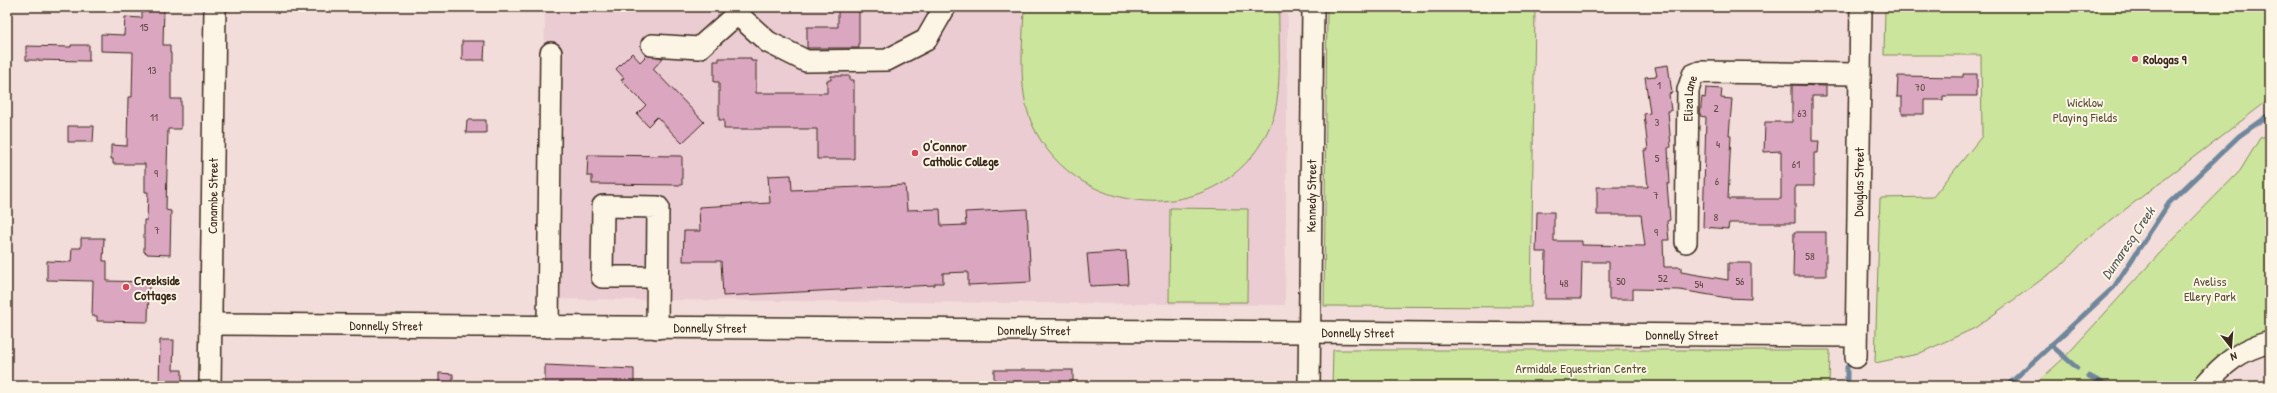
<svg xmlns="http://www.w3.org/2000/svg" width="2277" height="393" font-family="'Patrick Hand',sans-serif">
  <rect width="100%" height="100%" fill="#f2ddda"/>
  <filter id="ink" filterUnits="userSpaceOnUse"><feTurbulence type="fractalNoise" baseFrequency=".025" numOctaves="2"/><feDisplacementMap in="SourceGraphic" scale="8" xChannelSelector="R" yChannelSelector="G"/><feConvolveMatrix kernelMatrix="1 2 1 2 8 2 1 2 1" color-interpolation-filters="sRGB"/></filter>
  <g filter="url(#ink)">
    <path fill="#ebccd2" d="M545 7H1288L1285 305 542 299Z"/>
    <g fill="#cbe59c" stroke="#83885d">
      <path d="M1024 7H1279C1278 40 1283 92 1272 121 1231 229 1078 226 1032 124 1017 88 1023 45 1024 7Z"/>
      <path d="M1327 7H1535L1531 307 1324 306Z"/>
      <path d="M1885 7H2270V99L2085 240 2063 264 1975 328 1918 354 1875 363 1880 198 1933 197 1982 136 1981 55H1884Z"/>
      <path d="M2270 135V333C2239 334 2210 364 2191 386H2033L2064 358 2170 242 2240 171 2260 138Z"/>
      <path d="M1170 208 1248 209 1247 302H1169Z"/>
      <path d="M1333 350H1830L1829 386H1332Z"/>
    </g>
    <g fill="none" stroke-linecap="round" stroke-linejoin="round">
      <g stroke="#6f879b" stroke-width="5">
        <path d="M2051 345 2077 368"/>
        <path d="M2089 376 2108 386"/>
        <path d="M1847 386V367"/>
        <path d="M2007 386 2114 287 2169 203 2239 136 2270 114"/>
      </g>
    </g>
    <g fill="#dba6bf" stroke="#3b2a1e">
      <path d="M142 7H164L163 45H170V53H171V99H181V129H168L166 210 171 211 170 255 147 254V253L144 252V220H147L148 192H145V164H113V159H111V145L127 146 128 97H132L133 52 101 51V34L124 35 125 17 142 18Z"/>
      <path d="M838 7H859V48H807V27H838Z"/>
      <path d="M462 41H485L484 60H462Z"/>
      <path d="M71 45H89V61L26 60V46L71 47Z"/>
      <path d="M632 53 640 62 647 55 663 58 653 69 704 122 682 143 657 117 648 126 637 114 646 105 621 80 624 78 616 69Z"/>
      <path d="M719 58H751V61H756V93H827V80H831V76H850V80H854V159H817V129H724V120H719V82H714V61H719Z"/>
      <path d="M1668 65 1672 93 1669 94 1671 111H1668L1671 147 1668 148 1670 184H1667L1670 220 1667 221 1669 240H1663L1664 267H1681V272L1728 280V263H1751V299L1728 298 1680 290 1633 289V299H1609V262H1582L1581 299H1545L1546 252H1536L1537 212H1554V241H1582V245L1645 246 1641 215H1597V187H1648L1644 150H1648L1644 114 1650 113 1645 77 1657 76 1655 67Z"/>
      <path d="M1963 74H1977V96H1943V100H1924V114H1902V97H1897L1898 76 1963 77Z"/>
      <path d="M1792 85 1826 86V96H1812V141H1819L1818 153H1814V186H1795V223H1729L1728 229 1703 227 1706 117 1700 116 1702 97 1705 98 1706 88 1722 89 1721 98 1732 99 1729 135H1731L1728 199H1781V151L1764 152 1765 122H1792Z"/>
      <path d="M467 120H486V133H466Z"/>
      <path d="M68 126H94L93 142H68Z"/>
      <path d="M588 155 682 156V185L592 184V176H587Z"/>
      <path d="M791 175 792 190 905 185 907 210 940 209 941 226 966 225 965 212 1027 209 1031 282 968 285V272L943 273V283H935V285L723 296 721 261H683L684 231H700L699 207 770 203 768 176Z"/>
      <path d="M1794 232H1826V276H1793Z"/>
      <path d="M81 238H104L103 261H107V281L149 282 148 322 97 321V316H92L93 281 47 280V261L71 262 72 248H81Z"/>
      <path d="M1126 251 1128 284 1090 286 1087 254Z"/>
      <path d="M160 340H174L173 370H182V386H159Z"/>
      <path d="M545 365 634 369V386H545Z"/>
      <rect x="994" y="370" width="79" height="16"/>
      <path d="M439 373 453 374V386H439Z"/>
    </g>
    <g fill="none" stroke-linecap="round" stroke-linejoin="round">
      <g stroke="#3b2a1e" stroke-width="24">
        <g id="minor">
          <path d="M737 7V14L768 42 806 61 887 60 926 40 945 7"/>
          <path d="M652 45 699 48 737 14"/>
          <path id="s1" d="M1686 242 1688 90 1693 75 1700 72 1859 74"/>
          <path id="s2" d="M211 324 1856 336"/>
          <path d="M548 327 551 53"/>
          <path d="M657 328 658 207 603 206 602 277H657"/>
          <path id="s3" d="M1856 357 1861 7"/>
          <path id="s4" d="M210 386 215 7"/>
          <path id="s5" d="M1309 386 1313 7"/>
          <path d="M2204 386C2224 363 2240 350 2270 342"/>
        </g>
      </g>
      <use href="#minor" stroke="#fcf5e5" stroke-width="21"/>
    </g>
  </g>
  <g fill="#d1495b" stroke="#fcf5e5" stroke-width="1.5">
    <circle cx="2135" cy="59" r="4"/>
    <circle cx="915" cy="153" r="4"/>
    <circle cx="126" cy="287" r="4"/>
  </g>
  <g text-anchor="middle" stroke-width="4" stroke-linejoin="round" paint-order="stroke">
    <g font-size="11" fill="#634946">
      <text x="144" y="31">15</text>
      <text x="152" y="74">13</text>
      <text x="1659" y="89">1</text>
      <text x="1920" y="91">70</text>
      <text x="1716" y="112">2</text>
      <text x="1802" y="117">63</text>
      <text x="154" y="121">11</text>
      <text x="1657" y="126">3</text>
      <text x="1718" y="148">4</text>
      <text x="1657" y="162">5</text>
      <text x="1796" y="168">61</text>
      <text x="156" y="177">9</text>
      <text x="1717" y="185">6</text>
      <text x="1656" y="199">7</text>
      <text x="1716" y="221">8</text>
      <text x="157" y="234">7</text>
      <text x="1656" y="236">9</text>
      <text x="1810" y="260">58</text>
      <text x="1663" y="282">52</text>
      <text x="1621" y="285">50</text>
      <text x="1740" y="285">56</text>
      <text x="1564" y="287">48</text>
      <text x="1699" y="288">54</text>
    </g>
    <g font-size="13" font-weight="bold" fill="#3b2a1e" stroke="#fcf5e5" text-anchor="start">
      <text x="2143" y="64">Rologas 9</text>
      <text x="923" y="151">O'Connor<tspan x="923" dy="15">Catholic College</tspan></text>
      <text x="134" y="285">Creekside<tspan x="134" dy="15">Cottages</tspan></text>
    </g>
    <g font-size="13" fill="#3b2a1e" stroke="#fcf5e5">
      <text dy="5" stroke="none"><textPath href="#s1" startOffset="144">Eliza Lane</textPath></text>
      <text dy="5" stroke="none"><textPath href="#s3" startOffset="175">Douglas Street</textPath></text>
      <text dy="5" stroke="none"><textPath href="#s4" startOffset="190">Canambe Street</textPath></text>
      <text dy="5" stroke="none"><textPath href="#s5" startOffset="190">Kennedy Street</textPath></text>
      <text dy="5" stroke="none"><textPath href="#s2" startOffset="175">Donnelly Street</textPath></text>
      <text dy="5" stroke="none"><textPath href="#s2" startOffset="499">Donnelly Street</textPath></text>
      <text dy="5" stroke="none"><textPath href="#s2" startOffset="823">Donnelly Street</textPath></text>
      <text dy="5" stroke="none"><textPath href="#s2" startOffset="1147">Donnelly Street</textPath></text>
      <text dy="5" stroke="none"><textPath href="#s2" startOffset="1471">Donnelly Street</textPath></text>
    </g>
    <g font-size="13" fill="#584f37" stroke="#fcf5e5">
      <text x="2085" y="107">Wicklow<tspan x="2085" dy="15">Playing Fields</tspan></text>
      <text x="2210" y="286">Aveliss<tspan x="2210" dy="15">Ellery Park</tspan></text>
      <text x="1581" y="373">Armidale Equestrian Centre</text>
    </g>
    <g font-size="14" font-style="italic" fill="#55585d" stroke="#fcf5e5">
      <text transform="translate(2128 243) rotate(-56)" y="5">Dumaresq Creek</text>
    </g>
  </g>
  <rect width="2277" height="393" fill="none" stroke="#fcf5e5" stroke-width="24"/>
  <rect x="12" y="12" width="2253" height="369" fill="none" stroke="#3b2a1e" stroke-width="1.5" filter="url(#ink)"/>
  <g transform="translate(2231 347) rotate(163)" stroke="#fcf5e5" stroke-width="3" paint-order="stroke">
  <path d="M0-3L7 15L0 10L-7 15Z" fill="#3b2a1e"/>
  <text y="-6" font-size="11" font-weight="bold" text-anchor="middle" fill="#3b2a1e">N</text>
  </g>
</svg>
